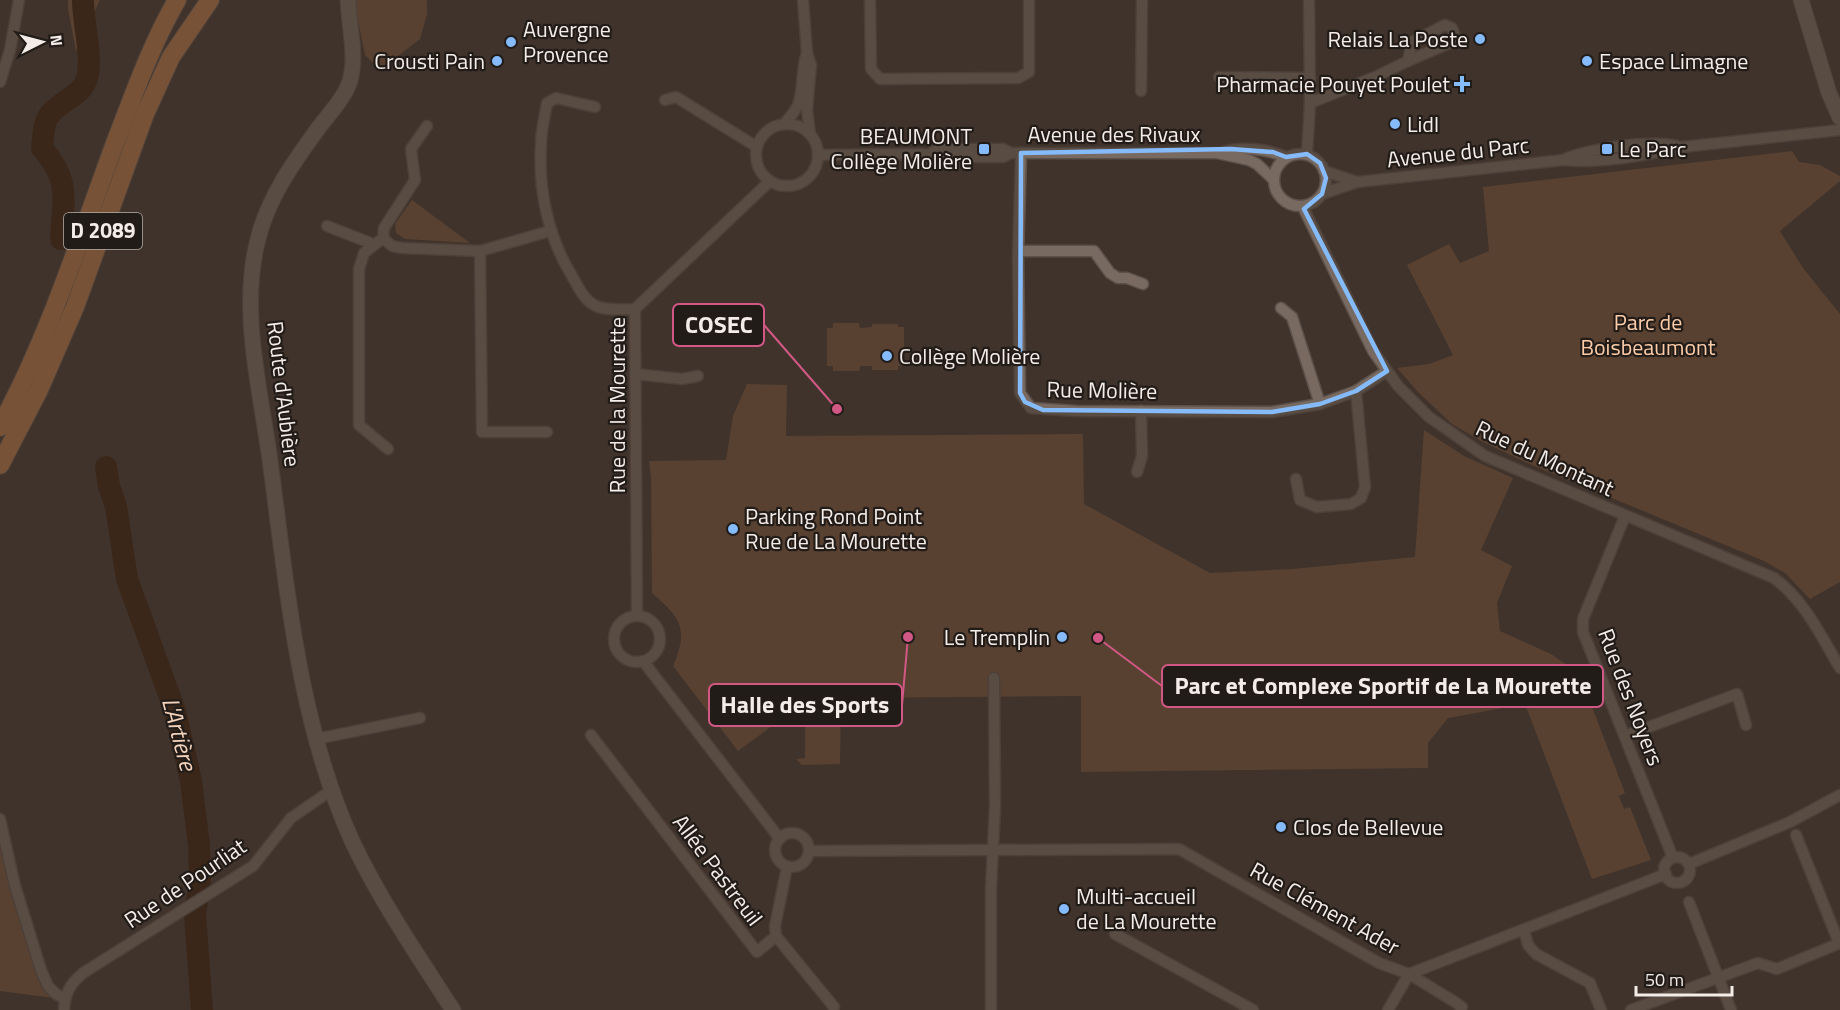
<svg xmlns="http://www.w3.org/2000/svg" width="1840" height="1010" font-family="'Titillium Web',sans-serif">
  <rect width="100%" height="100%" fill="#40332b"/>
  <g fill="#765238">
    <path d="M68 0H100L76 51 68 9Z"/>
    <path d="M354 0H427V14L420 39 388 64 383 66 373 63 365 55Z"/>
    <path d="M1792 151 1799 162 1820 165 1840 176V181L1780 231 1803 268 1840 314V582L1810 599 1785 573 1764 561 1532 465 1481 441 1452 424 1418 392 1397 368 1429 364 1453 355 1407 265 1449 244 1460 263 1489 251 1483 187Z"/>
    <path d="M412 200 470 243 405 239 396 233 395 224Z"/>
    <path d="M833 323H859L860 328 872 327V324H898V327H904V366H898V370H872V366H860L859 371H833V366H827V328H833Z"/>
    <path d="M747 384 787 385 786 436 1083 434 1084 504 1210 573 1293 569 1415 557 1424 430 1464 456 1513 478 1481 550 1512 566 1497 603 1500 631 1551 654 1579 673 1625 793 1619 796 1624 809 1630 807 1651 860 1592 879 1525 704 1448 718 1428 743V768L1081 772V696L841 698 840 764 802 765 796 759 805 758V727L772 726 738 751 673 666C689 629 681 618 652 593L651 477 649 461 726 460 733 416Z"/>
    <path d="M0 819 54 998 0 991Z"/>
  </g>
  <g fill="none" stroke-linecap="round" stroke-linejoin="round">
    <g stroke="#341904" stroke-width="22">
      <path d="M61 239C63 199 71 181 42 148 43 139 43 125 48 117 58 101 82 97 87 78 93 56 83 24 83 0"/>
      <path d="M106 467 109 486 116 506 127 579 175 711 191 781 199 845 200 880 195 915 202 1010"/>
    </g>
    <g stroke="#5c514a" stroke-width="13">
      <g id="minor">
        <path d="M803 0 807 53 811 65 807 110 810 134"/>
        <path d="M870 0 871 69 880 79 1018 78 1029 72V0"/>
        <path d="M1445 25 1452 28 1455 37 1452 42 1408 61 1412 42Z"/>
        <path d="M1219 77 1310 78"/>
        <path d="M0 82 10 50 19 0"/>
        <path d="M1141 91 1142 0"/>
        <path d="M665 100 676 97 757 147"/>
        <path d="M1310 103 1375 77 1408 61"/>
        <path d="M595 107 556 98 547 103C545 116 541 130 541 144 538 189 548 237 572 276 578 286 583 299 594 305 605 311 622 309 635 309"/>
        <path d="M785 123C789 118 794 113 797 107 805 90 800 71 807 53"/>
        <circle cx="787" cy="155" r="31"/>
        <path d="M1223 152C1243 146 1267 149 1286 157"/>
        <path d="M1021 153 1018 258 1020 393 1031 408 1076 411 1272 412 1320 404 1356 391 1387 371"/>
        <circle cx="1300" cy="180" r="26"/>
        <path d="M930 154 938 149H1003L1011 153H1217L1249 160 1257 164 1273 179"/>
        <path d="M1307 154 1310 103 1309 0"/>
        <path d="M818 155 922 154 938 157H1003L1011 153"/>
        <path d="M1563 160C1590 148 1649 140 1677 146"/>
        <path d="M1324 171 1357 182"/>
        <path d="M1322 194 1357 182 1563 160C1597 164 1649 155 1682 147L1840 130"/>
        <path d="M1303 207 1373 351 1398 386 1429 417 1485 456 1774 578C1805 601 1821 636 1840 668"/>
        <path d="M327 226 373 244"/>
        <path d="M383 238 392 246 402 248 480 251 550 231"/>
        <path d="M480 251 482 432H547"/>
        <path d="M1019 251H1094L1110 273 1118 278H1127L1143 284"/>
        <path d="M1281 308 1292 317 1320 404"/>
        <path d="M635 374 682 379 698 376"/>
        <path d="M388 449 359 425V269L364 253 383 238 384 228 415 180 411 149 427 126"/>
        <path d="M1137 472 1142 456 1141 411"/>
        <path d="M1296 479 1300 500 1317 507 1351 504 1361 498 1365 487 1356 391"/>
        <path d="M1625 516 1583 619V632L1673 858"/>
        <path d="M637 615 635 309 770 181"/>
        <circle cx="637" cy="639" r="23"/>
        <path d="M643 661 780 839"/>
        <path d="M591 735 757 952 776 936 775 926 787 867"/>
        <path d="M1625 736 1737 694 1746 725"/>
        <path d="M316 739 420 718"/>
        <path d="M0 819 15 886 41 970 48 986 56 994 65 999"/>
        <circle cx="792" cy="850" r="17"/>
        <path d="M1796 835 1839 943"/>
        <path d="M809 851 1179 849 1379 963 1409 974 1455 1002 1462 1007 1461 1010"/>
        <circle cx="1677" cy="870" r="13"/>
        <path d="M1689 864 1790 822 1840 795"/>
        <path d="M1689 902 1731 1010"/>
        <path d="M1524 930 1528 945 1536 954 1590 983 1601 1010"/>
        <path d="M1115 934 1253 1010"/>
        <path d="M776 936 834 1007"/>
        <path d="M1409 974 1666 874"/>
        <path d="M64 1010C65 993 70 984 83 973L253 866 291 818 333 789"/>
        <path d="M991 1010V889L995 806 994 678"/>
        <path d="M1388 1010 1409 974"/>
        <path d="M1631 1010 1758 963 1777 969 1840 943"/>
      </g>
    </g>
    <g stroke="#5c514a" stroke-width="17">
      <g id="secondary">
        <path d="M348 0C349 26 357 56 350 81 344 99 328 115 317 130 293 163 268 198 258 239 240 308 259 384 269 453 287 584 297 721 353 843 381 902 418 956 453 1010"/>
        <path d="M1801 0 1829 93 1840 118"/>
      </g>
    </g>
    <g stroke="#5c514a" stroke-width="20">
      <g id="trunk">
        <path d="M0 427C49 337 80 238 115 143 134 94 151 45 177 0"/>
        <path d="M0 465 39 390 75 307 145 114 171 57 210 0"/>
      </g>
    </g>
    <use href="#minor" stroke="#786a60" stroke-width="10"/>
    <use href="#secondary" stroke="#786a60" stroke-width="15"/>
    <use href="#trunk" stroke="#ba7946" stroke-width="18"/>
  </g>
  <path d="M0 0H1840V1010H0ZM1231 149 1273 152 1286 157 1307 154 1320 163 1326 178 1322 194 1304 209 1387 371 1356 391 1320 404 1272 412 1043 410 1025 402 1020 393 1021 153Z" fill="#40332b" fill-opacity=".55" fill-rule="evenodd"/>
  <path fill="none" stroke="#85bbfb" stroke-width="4.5" stroke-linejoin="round" d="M1231 149 1273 152 1286 157 1307 154 1320 163 1326 178 1322 194 1304 209 1387 371 1356 391 1320 404 1272 412 1043 410 1025 402 1020 393 1021 153Z"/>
  <g fill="#85bbfb" stroke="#221c19" stroke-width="2">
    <circle cx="1480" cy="39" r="6"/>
    <circle cx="511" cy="42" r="6"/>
    <circle cx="497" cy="61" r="6"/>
    <circle cx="1587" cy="61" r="6"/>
    <path d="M1459 75h6v6h6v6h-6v6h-6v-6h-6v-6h6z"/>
    <circle cx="1395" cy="124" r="6"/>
    <rect x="978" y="143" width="12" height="12" rx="3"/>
    <rect x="1601" y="143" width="12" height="12" rx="3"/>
    <circle cx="887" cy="356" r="6"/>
    <circle cx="733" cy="529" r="6"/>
    <circle cx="1062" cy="637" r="6"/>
    <circle cx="1281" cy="827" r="6"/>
    <circle cx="1064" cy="909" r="6"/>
  </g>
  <g text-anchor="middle" stroke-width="4.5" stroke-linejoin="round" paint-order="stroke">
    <rect fill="#221c19" stroke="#b5aea9" stroke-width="1.5" x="64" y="213" width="78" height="36" rx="4.5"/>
    <g font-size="21" font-weight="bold" fill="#f4ece7">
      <text x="103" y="238">D 2089</text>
    </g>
    <g font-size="22" fill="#f4ece7" stroke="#221c19" text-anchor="start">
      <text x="523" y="37">Auvergne<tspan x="523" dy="25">Provence</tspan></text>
      <text x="1468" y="47" text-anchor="end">Relais La Poste</text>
      <text x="485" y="69" text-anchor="end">Crousti Pain</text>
      <text x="1599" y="69">Espace Limagne</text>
      <text x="1450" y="92" text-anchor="end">Pharmacie Pouyet Poulet</text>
      <text x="1407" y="132">Lidl</text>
      <text x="972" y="144" text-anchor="end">BEAUMONT<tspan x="972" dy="25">Collège Molière</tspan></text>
      <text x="1619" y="157">Le Parc</text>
      <text x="899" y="364">Collège Molière</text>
      <text x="745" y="524">Parking Rond Point<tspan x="745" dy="25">Rue de La Mourette</tspan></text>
      <text x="1050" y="645" text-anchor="end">Le Tremplin</text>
      <text x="1293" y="835">Clos de Bellevue</text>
      <text x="1076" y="904">Multi-accueil<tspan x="1076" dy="25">de La Mourette</tspan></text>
    </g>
    <g font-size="22" fill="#f4ece7" stroke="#221c19">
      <text x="1114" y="142">Avenue des Rivaux</text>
      <text transform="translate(1458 152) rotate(-6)" y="8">Avenue du Parc</text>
      <text transform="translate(1102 390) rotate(1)" y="8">Rue Molière</text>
      <text transform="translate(284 394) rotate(83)" y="8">Route d'Aubière</text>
      <text transform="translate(617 405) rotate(-90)" y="8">Rue de la Mourette</text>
      <text transform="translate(1545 458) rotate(25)" y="8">Rue du Montant</text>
      <text transform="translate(1631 697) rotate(69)" y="8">Rue des Noyers</text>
      <text transform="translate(718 870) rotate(53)" y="8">Allée Pastreuil</text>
      <text transform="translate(185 883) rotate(-34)" y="8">Rue de Pourliat</text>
      <text transform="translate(1325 908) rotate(29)" y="8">Rue Clément Ader</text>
    </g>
    <g font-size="22" fill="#fdcca9" stroke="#221c19">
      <text x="1648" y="330">Parc de<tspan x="1648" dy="25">Boisbeaumont</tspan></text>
    </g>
    <g font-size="24" font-style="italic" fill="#f4d3bc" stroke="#221c19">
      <text transform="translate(179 734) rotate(75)" y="8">L'Artière</text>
    </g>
  </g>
  <path fill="none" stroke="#d15885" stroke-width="2" d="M837 409L764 325M1098 638L1162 686M908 637L902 705"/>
  <g fill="#d15885" stroke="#221c19" stroke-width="2">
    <circle cx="837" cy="409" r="6"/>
    <circle cx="1098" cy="638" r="6"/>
    <circle cx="908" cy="637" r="6"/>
  </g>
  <g fill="#221c19" stroke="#d15885" stroke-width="2">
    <rect x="673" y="304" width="91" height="42" rx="6"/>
    <rect x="1162" y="665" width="441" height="42" rx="6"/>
    <rect x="709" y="684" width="193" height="42" rx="6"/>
  </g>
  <g font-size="24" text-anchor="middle" font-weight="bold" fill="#f4ece7">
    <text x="719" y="333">COSEC</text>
    <text x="1383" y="694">Parc et Complexe Sportif de La Mourette</text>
    <text x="805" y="713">Halle des Sports</text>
  </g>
  <g transform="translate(42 42) rotate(84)" stroke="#221c19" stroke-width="4.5" paint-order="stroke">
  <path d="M0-4.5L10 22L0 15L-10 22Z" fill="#f4ece7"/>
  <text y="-9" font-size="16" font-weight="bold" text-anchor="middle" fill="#f4ece7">N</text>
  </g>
  <path d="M1636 986v9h96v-9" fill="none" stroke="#f4ece7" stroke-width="3"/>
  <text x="1645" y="986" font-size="18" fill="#f4ece7" stroke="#221c19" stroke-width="4.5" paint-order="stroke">50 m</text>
</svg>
